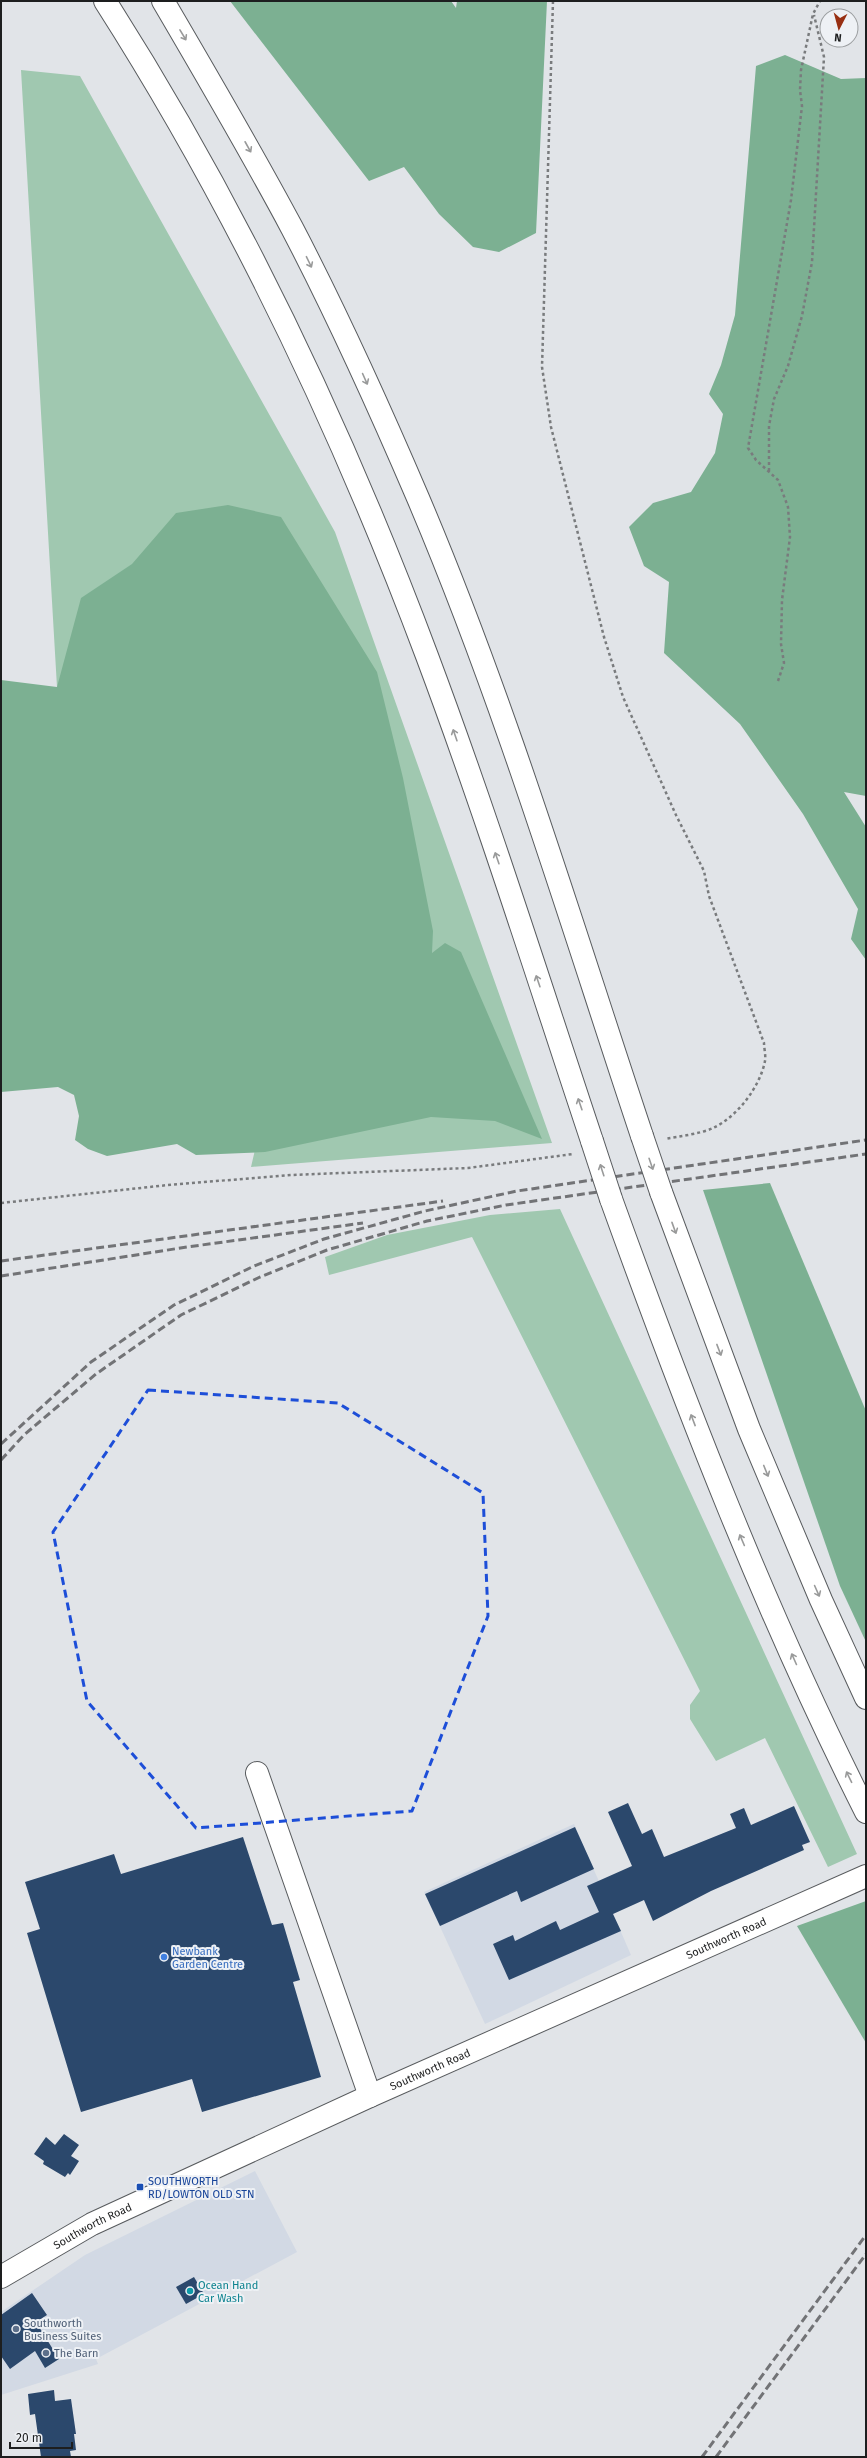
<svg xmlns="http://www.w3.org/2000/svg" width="867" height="2458" font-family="'Fira Sans',sans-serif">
  <rect width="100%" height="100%" fill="#e1e4e8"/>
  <g fill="#d2d9e4">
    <path d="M574 1824 631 1955 485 2024 424 1892Z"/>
    <path d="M255 2171 297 2252 96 2359 98 2364 1 2395V2312L85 2255Z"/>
  </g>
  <g fill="#a0c8b0">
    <path d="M21 70 80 76 335 532 552 1143 251 1167 264 1111 57 687Z"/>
    <path d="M560 1209 857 1854 828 1867 765 1738 716 1761 690 1719V1705L700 1691 472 1237 329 1275 325 1257 387 1235 490 1215Z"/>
  </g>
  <g fill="#7cb092">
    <path d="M230 1H451L456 8 457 1H547L536 233 499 252 473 247 439 214 404 167 369 181Z"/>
    <path d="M785 55 841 79 866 78V796L844 792 866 827V960L851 939 858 909 803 814 740 724 664 653 669 582 644 566 629 527 653 503 691 492 715 453 723 414 709 394 721 365 735 315 756 66Z"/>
    <path d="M228 505 281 517 377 672 403 778 433 931 432 953 445 943 461 952 542 1139 495 1121 431 1117 265 1152 196 1155 177 1144 107 1156 88 1149 75 1140 79 1116 74 1095 58 1087 1 1092V680L57 687 81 598 132 564 176 513Z"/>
    <path d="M770 1183 866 1411V1642L840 1586 703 1190Z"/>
    <path d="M866 1901V2043L797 1926Z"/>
  </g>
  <g fill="#2b486c">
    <path d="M628 1803 642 1834 652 1829 664 1857 736 1828 730 1814 744 1808 751 1825 794 1806 810 1842 802 1845 804 1850 711 1891 653 1921 644 1900 613 1914 621 1931 509 1980 493 1944 513 1935 515 1941 556 1921 560 1930 599 1912 587 1886 632 1866 608 1812Z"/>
    <path d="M575 1827 594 1869 521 1902 517 1891 440 1926 425 1894Z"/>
    <path d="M243 1837 272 1925 283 1923 300 1980 293 1982 321 2077 202 2112 192 2079 81 2112 27 1933 40 1929 25 1882 114 1854 121 1874Z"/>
    <path d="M64 2134 79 2145 71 2156 79 2161 70 2175 68 2173 65 2177 43 2164 44 2161 34 2154 46 2137 55 2145Z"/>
    <path d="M194 2277 204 2294 186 2304 176 2287Z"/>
    <path d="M32 2293 47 2315 36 2322 59 2359 45 2368 35 2351 10 2369 1 2356V2315Z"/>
    <path d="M54 2390 55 2401 71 2399 76 2434H74L76 2450 70 2451 71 2457H41L35 2414 30 2415 28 2394Z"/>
  </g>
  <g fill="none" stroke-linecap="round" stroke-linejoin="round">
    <g stroke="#585b5e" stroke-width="24">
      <path id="minor" d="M257 1773 370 2096"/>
    </g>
    <g stroke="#585b5e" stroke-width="24">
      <g id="major">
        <path id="s1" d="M1 2277 92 2224 370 2096 866 1876"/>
      </g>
    </g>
    <g stroke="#585b5e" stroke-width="24">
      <g id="highway">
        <path d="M105 1C236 206 342 429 427 656 487 816 538 979 592 1141"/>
        <path d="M163 1C207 76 251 151 292 228 338 316 379 407 418 498 506 705 571 923 642 1136"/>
        <path d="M661 1192 749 1429 821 1600 866 1698"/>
        <path d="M611 1199C686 1407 766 1614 866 1812"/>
      </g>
    </g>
    <g stroke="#797b7d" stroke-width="2.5" stroke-dasharray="3 3" stroke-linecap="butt">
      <path d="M553 1 542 367 551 427 604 637 623 697 676 815 704 871 709 896 764 1043C764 1048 766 1056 765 1061 760 1087 737 1117 713 1128 700 1134 680 1136 665 1139"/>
      <path d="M769 471V426L774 399 788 366 802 316 812 262 824 57 814 15"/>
      <path d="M778 681 784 663 781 644 782 600 790 537 788 507 778 480 756 460 748 448 791 200 802 106 800 90 801 70 813 14 820 1"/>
      <path d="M1 1203 168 1185 291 1175 468 1168 573 1154"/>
    </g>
    <use href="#minor" stroke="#fff" stroke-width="22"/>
    <use href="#major" stroke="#fff" stroke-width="22"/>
    <use href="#highway" stroke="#fff" stroke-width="22"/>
    <g stroke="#727376" stroke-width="3" stroke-dasharray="8 4" stroke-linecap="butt">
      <path d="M1 1261 443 1201"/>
      <path d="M1 1276 187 1247 363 1223"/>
      <path d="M1 1444 91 1362 174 1305 254 1266 324 1239 425 1211 517 1191 866 1140"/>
      <path d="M1 1460 24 1435 96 1374 181 1315 260 1277 327 1250 427 1221 506 1205 866 1154"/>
      <path d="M702 2457 866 2235"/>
      <path d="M716 2457 866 2254"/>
    </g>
    <g stroke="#585b5e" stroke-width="24" stroke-linecap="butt">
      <g id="highway-bridge">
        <path d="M642 1136 661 1192"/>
        <path d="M592 1141 611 1199"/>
      </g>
    </g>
    <use href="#highway-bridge" stroke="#fff" stroke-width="22"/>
  </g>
  <defs><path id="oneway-shaft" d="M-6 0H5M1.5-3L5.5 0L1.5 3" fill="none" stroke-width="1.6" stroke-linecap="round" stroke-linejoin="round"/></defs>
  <g stroke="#999a9a">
    <use href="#oneway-shaft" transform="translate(183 35) rotate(59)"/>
    <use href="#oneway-shaft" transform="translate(248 147) rotate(61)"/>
    <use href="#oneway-shaft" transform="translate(309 262) rotate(64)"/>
    <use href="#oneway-shaft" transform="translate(365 379) rotate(66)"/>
    <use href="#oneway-shaft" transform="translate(455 735) rotate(-109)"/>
    <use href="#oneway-shaft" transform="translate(497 858) rotate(-109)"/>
    <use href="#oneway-shaft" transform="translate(538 981) rotate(-109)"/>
    <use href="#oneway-shaft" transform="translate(580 1104) rotate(-109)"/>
    <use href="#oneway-shaft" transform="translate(651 1164) rotate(71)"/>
    <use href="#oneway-shaft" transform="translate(602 1170) rotate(-108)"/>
    <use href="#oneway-shaft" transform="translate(674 1228) rotate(70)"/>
    <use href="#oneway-shaft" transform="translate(719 1350) rotate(69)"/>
    <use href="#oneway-shaft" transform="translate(693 1420) rotate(-111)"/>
    <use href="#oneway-shaft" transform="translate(766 1471) rotate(68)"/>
    <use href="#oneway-shaft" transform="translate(742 1540) rotate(-113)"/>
    <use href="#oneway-shaft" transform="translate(817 1591) rotate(66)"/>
    <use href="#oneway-shaft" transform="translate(794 1659) rotate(-114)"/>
    <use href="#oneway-shaft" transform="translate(849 1777) rotate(-116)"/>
  </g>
  <path fill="none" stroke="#1d4ed8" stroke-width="3" stroke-dasharray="8 5" stroke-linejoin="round" d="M148 1390 338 1403 483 1493 488 1616 412 1811 196 1828 87 1701 53 1532Z"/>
  <circle fill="#3f7fe0" stroke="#eef1f5" stroke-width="1.5" cx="164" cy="1957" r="4"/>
  <rect fill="#1a4fb4" stroke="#eef1f5" stroke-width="1.5" x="136" y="2183" width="8" height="8" rx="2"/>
  <circle fill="#0f9aa8" stroke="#eef1f5" stroke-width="1.5" cx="190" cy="2291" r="4"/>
  <g fill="#5c6f8a" stroke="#eef1f5" stroke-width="1.5">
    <circle cx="16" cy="2329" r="4"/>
    <circle cx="46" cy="2353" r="4"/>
  </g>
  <g text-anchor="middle" stroke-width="4" stroke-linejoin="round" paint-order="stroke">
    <g font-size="11" fill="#1d1e1f" stroke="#eef1f5">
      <text dy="4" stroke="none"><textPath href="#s1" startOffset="801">Southworth Road</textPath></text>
      <text dy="4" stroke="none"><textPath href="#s1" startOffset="477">Southworth Road</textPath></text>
      <text dy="4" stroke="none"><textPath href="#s1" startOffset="105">Southworth Road</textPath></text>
    </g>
    <g font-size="11" fill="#366cbe" stroke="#eef1f5" text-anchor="start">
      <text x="172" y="1955">Newbank<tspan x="172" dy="13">Garden Centre</tspan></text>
    </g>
    <g font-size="11" fill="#164399" stroke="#eef1f5" text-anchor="start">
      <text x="148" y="2185">SOUTHWORTH<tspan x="148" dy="13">RD/LOWTON OLD STN</tspan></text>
    </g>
    <g font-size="11" fill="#0d838f" stroke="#eef1f5" text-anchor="start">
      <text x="198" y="2289">Ocean Hand<tspan x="198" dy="13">Car Wash</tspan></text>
    </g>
    <g font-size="11" fill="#4e5e75" stroke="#eef1f5" text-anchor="start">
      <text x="24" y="2327">Southworth<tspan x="24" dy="13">Business Suites</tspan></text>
      <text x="54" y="2357">The Barn</text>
    </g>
  </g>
  <rect width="867" height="2458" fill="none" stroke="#1d1e1f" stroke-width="4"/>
  <g transform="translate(839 28) rotate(186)"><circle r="19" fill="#eef1f5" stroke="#9a9d9f"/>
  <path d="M0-3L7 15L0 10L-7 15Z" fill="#983013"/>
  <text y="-6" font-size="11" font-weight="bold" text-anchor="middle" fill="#1d1e1f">N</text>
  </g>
  <path d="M10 2442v6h62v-6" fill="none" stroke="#1d1e1f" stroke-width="2"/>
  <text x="16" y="2442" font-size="12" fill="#1d1e1f" stroke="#eef1f5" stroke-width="3" paint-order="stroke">20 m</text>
</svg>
